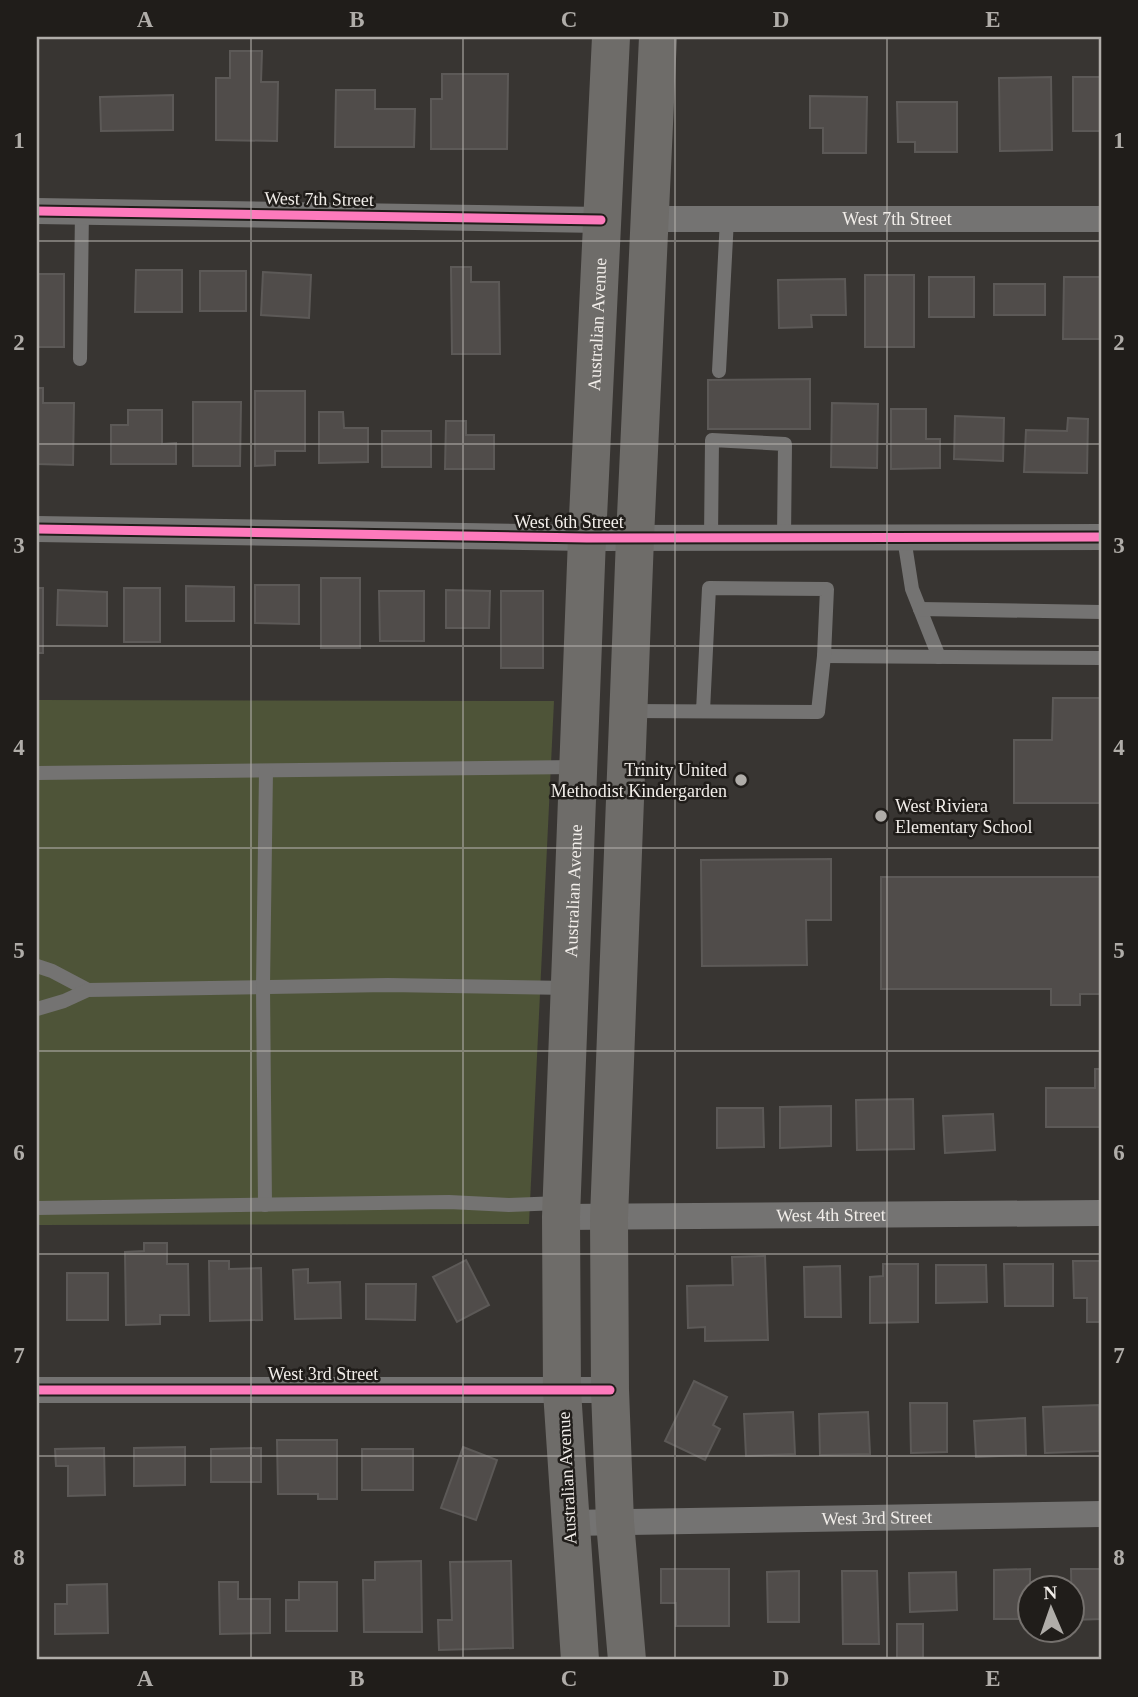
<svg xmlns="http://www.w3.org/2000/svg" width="1138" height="1697" font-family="'Times New Roman',serif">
  <rect width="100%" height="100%" fill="#383532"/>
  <path fill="#4e5438" d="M37 700 554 701 529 1224 37 1225Z"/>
  <g fill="#504c4a" stroke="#5c5957" stroke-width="2">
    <path d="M230 51H262L261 82H278L277 141 216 140V78H230Z"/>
    <path d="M442 74H508L507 149H431V99H442Z"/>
    <path d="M1051 77 1052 150 1000 151 999 78Z"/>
    <path d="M1073 77H1101V154V131H1073Z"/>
    <path d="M336 90H375V109H415L414 147H335Z"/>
    <path d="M173 95V130L101 131 100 97Z"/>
    <path d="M810 96 867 97 866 153H823V128H810Z"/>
    <path d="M897 102H957V152H915V142H898Z"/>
    <path d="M451 267H471V282H499L500 354H452Z"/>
    <path d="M136 270H182V312H135Z"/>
    <rect x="200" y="271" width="46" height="40"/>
    <path d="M263 272 311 275 309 318 261 315Z"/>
    <rect x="37" y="274" width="27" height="73"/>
    <rect x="865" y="275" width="49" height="72"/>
    <rect x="929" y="277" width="45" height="40"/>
    <path d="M1064 277H1101V339H1063Z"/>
    <path d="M845 279 846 315H811L812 327 779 328 778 280Z"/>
    <rect x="994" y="284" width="51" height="31"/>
    <path d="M810 379V429H708V380Z"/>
    <path d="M37 388H43V403H74L73 465 37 464Z"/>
    <path d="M255 391H305V451H275V465L255 466Z"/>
    <path d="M193 402H241L240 466H193Z"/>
    <path d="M832 403 878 404 877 468 831 467Z"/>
    <path d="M891 409H926V439H940V468L891 469Z"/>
    <path d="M128 410H162V444L176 443V464H111V425H128Z"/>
    <path d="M319 412H343L344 428H368V462L319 463Z"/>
    <path d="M955 416 1004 418 1003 461 954 459Z"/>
    <path d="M1068 418 1088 419 1087 473 1024 472 1026 430 1067 431Z"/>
    <path d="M446 421H466V435H494V469H445Z"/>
    <rect x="382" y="431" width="49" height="36"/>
    <rect x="321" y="578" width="39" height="70"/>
    <path d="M255 585H299V624L255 623Z"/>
    <path d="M186 586 234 587V621H186Z"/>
    <rect x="37" y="588" width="6" height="65"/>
    <rect x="124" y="588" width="36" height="54"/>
    <path d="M58 590 107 592V626L57 625Z"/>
    <path d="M446 590 490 591 489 628H446Z"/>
    <path d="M379 591H424V641H380Z"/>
    <rect x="501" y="591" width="42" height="77"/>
    <path d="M1053 698H1101V803H1014V740H1052Z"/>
    <path d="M831 859V920H806L807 965 702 966 701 860Z"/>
    <path d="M881 877H1101V994H1080V1005H1051V989H881Z"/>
    <path d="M1095 1069H1101V1127H1046V1088H1095Z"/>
    <path d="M913 1099 914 1149 857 1150 856 1100Z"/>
    <path d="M831 1106V1146L780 1148V1107Z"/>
    <path d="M717 1108H763L764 1147 717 1148Z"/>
    <path d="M993 1114 995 1150 945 1153 943 1116Z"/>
    <path d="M144 1243H167V1264H188L189 1315H160V1324L126 1325 125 1252 144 1251Z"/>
    <path d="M765 1256 768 1340 705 1341V1327L688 1328 687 1286 733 1285 732 1257Z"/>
    <path d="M466 1260 489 1305 457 1322 433 1277Z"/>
    <path d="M209 1261H229V1269L261 1268 262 1320 210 1321Z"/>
    <path d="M1073 1261H1101V1322H1087V1298H1074Z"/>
    <path d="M883 1264H918V1322L870 1323V1277L883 1276Z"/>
    <path d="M1004 1264H1053V1306H1005Z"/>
    <path d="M936 1265H986L987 1302 936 1303Z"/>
    <path d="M840 1266 841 1317H805L804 1267Z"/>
    <path d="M308 1269V1283L340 1282 341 1318 295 1319 293 1270Z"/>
    <rect x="67" y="1273" width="41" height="47"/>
    <path d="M366 1284H416L415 1320 366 1319Z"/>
    <path d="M694 1381 727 1397 713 1425 720 1429 705 1460 665 1441Z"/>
    <path d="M910 1403H947V1452L911 1453Z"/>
    <path d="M1099 1405 1100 1451 1045 1453 1043 1407Z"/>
    <path d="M793 1412 795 1454 746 1456 744 1414Z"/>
    <path d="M868 1412 870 1454 820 1455 819 1414Z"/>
    <path d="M1025 1418 1026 1455 976 1457 974 1421Z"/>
    <path d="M277 1440H337V1499H318V1494H278Z"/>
    <path d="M185 1447V1485L134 1486V1448Z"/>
    <path d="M463 1447 497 1460 476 1520 441 1508Z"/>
    <path d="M104 1448 105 1495 68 1496V1466H56L55 1449Z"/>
    <path d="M261 1448V1482H211V1449Z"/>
    <rect x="362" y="1449" width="51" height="41"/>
    <path d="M421 1561 422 1632H364L363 1580H375V1562Z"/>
    <path d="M511 1561 513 1648 439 1650 438 1620H452L450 1562Z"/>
    <path d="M661 1569H729V1626H676V1603H661Z"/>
    <path d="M1030 1569V1619H994V1570Z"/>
    <path d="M1071 1569H1101V1619L1072 1620Z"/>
    <path d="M799 1571V1622H768L767 1572Z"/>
    <path d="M842 1571H877L879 1644H843Z"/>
    <path d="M956 1572 957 1610 910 1612 909 1573Z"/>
    <path d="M219 1582H238V1599H270V1633L220 1634Z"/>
    <path d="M299 1582H337V1631H286V1600H299Z"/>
    <path d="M107 1584 108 1633 55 1634V1604H67V1585Z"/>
    <rect x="897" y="1624" width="26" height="34"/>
  </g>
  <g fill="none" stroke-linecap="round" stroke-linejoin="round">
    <g stroke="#747372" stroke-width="14">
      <path d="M80 359 82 211"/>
      <path d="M719 371 727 219"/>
      <path d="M711 538 712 440 785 444 784 538"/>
      <path d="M904 538 912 589 939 657"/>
      <path d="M920 609 1101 612"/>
      <path d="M824 656 1101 658"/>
      <path d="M630 711 818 712 824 656 827 589 709 588 703 711"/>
      <path d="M37 773 577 767"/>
      <path d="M37 966 52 971 88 990 388 985 569 988"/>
      <path d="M37 1009 64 1001 88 990"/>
      <path d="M265 1205 263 986 266 771"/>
      <path d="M37 1208 449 1202 509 1205 560 1203"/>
    </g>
    <g stroke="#747372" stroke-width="26">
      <path d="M37 211 601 220"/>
      <path id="s1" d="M650 219H1101"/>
      <path d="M37 529 587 538 1101 537"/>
      <path id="s2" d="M561 1217 1101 1213"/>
      <path d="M37 1390H610"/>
      <path id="s3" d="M569 1523 1101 1514"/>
    </g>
    <g stroke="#6e6c69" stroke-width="38">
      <path id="s4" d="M580 1660 562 1391 561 1217 587 538 611 37"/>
      <path d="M627 1660 615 1522 610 1390 609 1218 635 538 658 37"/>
    </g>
    <g stroke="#201d1a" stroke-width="13">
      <g id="cycleway">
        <path d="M37 211 601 220"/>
        <path d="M37 529 587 538 1101 537"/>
        <path d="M37 1390H610"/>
      </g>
    </g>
    <use href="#cycleway" stroke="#fd7abc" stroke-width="9"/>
  </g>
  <path fill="none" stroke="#b0ada9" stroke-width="2" stroke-opacity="0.55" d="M251 37V1660M463 37V1660M675 37V1660M887 37V1660M37 241H1101M37 444H1101M37 646H1101M37 848H1101M37 1051H1101M37 1254H1101M37 1456H1101"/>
  <g fill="#b0ada9" stroke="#201d1a" stroke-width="2.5">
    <circle cx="741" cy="780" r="7"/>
    <circle cx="881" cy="816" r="7"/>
  </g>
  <g text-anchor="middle" stroke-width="5" stroke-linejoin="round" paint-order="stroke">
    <g font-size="18" fill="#f1ede9" stroke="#201d1a">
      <text transform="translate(319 199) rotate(1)" y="6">West 7th Street</text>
      <text dy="6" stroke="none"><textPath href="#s1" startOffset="247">West 7th Street</textPath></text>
      <text dy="6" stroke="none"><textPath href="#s4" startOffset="1337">Australian Avenue</textPath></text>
      <text x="569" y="528">West 6th Street</text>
      <text dy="6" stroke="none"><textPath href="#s4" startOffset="770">Australian Avenue</textPath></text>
      <text dy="6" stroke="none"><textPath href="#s2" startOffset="270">West 4th Street</textPath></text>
      <text x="323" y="1380">West 3rd Street</text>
      <text transform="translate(567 1478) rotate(-93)" y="6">Australian Avenue</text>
      <text dy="6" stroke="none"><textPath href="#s3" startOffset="308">West 3rd Street</textPath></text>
    </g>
    <g font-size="18" fill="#f1ede9" stroke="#201d1a" text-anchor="end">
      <text x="727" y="776">Trinity United<tspan x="727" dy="21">Methodist Kindergarden</tspan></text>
      <text x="895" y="812" text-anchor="start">West Riviera<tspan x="895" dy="21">Elementary School</tspan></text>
    </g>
  </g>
  <rect width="1138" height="1697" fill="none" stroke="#201d1a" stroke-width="77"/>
  <g transform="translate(1051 1609) rotate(358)"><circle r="33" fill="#201d1a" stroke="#74706d" stroke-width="2"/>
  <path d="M0-5L12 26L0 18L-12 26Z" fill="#b0ada9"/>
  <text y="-10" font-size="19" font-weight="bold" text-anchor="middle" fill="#f1ede9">N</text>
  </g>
  <rect x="38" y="38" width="1062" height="1620" fill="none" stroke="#b0ada9" stroke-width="2.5"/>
  <g font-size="23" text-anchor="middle" font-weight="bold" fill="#b0ada9">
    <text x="145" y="27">A</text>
    <text x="357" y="27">B</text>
    <text x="569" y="27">C</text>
    <text x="781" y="27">D</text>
    <text x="993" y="27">E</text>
    <text x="19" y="148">1</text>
    <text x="1119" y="148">1</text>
    <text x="19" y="350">2</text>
    <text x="1119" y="350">2</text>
    <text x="19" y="553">3</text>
    <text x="1119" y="553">3</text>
    <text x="19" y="755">4</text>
    <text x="1119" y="755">4</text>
    <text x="19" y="958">5</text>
    <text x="1119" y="958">5</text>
    <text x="19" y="1160">6</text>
    <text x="1119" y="1160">6</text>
    <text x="19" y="1363">7</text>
    <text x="1119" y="1363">7</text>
    <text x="19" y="1565">8</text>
    <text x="1119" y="1565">8</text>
    <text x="145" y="1686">A</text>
    <text x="357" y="1686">B</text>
    <text x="569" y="1686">C</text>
    <text x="781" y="1686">D</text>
    <text x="993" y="1686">E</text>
  </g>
</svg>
